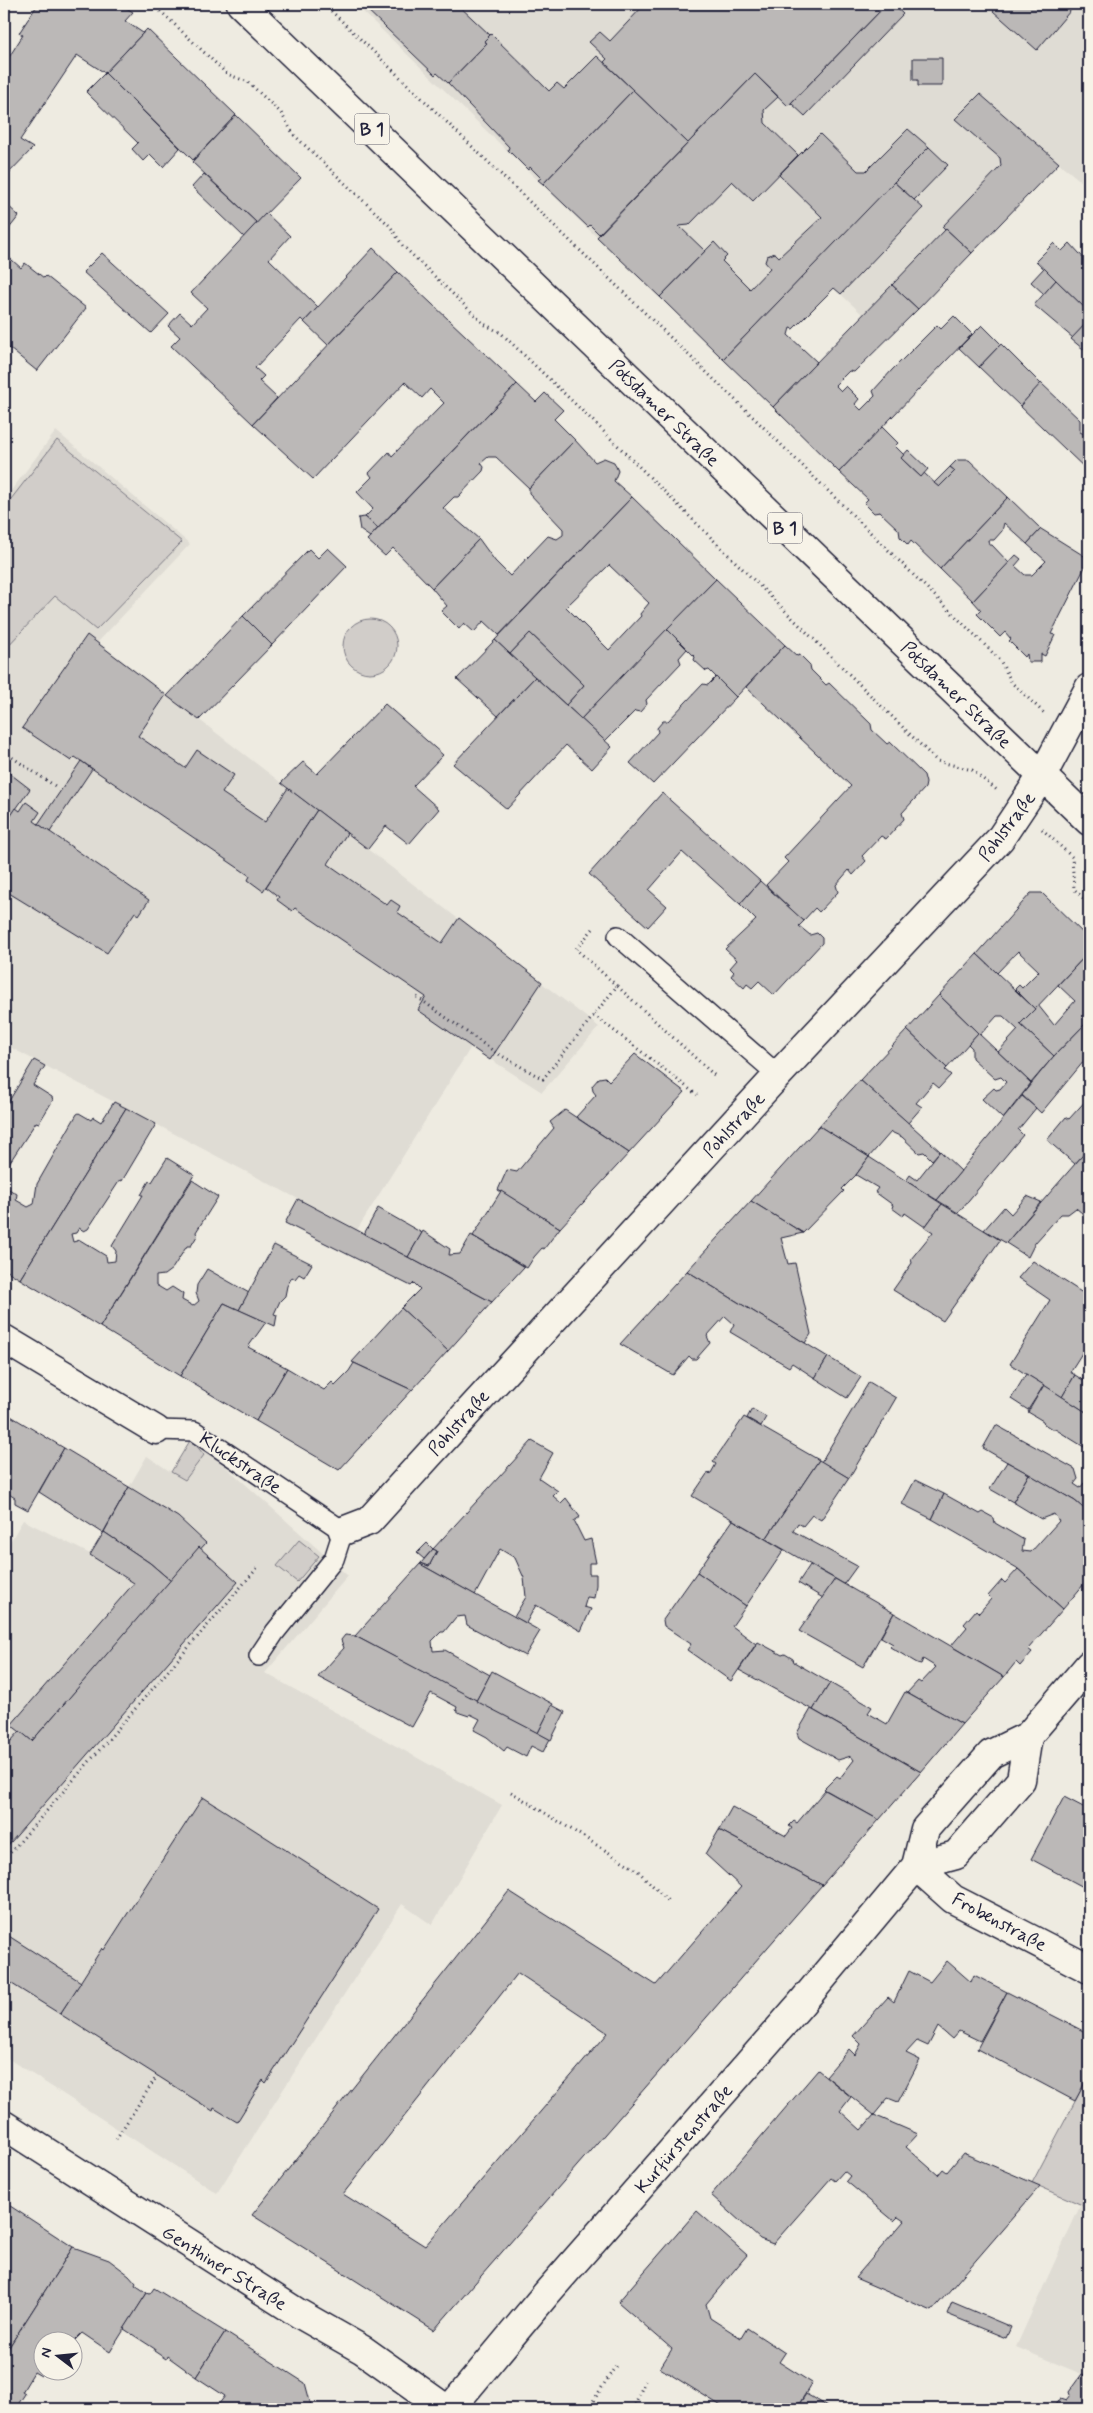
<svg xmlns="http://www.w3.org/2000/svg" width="1093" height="2413" font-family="Mynerve,sans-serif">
  <rect width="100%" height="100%" fill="#eeebe1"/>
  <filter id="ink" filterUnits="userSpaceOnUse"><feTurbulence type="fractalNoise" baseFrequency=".02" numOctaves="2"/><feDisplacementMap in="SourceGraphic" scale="10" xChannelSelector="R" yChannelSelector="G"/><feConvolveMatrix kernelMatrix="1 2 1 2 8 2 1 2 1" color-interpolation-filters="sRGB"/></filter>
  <g filter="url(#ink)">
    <g fill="#dfdcd4">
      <path d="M355 4H1089V188L1059 163 918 309 892 285 863 315 812 267 723 359Z"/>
      <path d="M56 431 190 544 98 642 599 1027 542 1092 471 1047 357 1230 4 1044V500Z"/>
      <path d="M191 1439 197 1441 348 1576 265 1673 502 1805 432 1925 402 1904 217 2193 4 2056V1552L23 1520 90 1554 147 1456 171 1472Z"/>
      <path d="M1081 2204 1089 2208V2377L1016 2347Z"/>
    </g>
    <g fill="#d1cdc9" stroke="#7a7882">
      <path d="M57 440 182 542 96 630 55 596 4 650V508Z"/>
      <circle cx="370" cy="646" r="27"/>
      <path d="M191 1439 204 1455 185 1480 171 1472Z"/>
      <path d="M299 1540 319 1556 297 1582 277 1566Z"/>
      <path d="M1089 2075V2208L1032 2183Z"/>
    </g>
    <g fill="#bbb8b7" stroke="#22223b" fill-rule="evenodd">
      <path d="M38 4H120L133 12 125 21 143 33 105 73 77 55 20 140 33 148 4 178V65L23 35 19 33Z"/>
      <path d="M361 4H457L490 35 484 41 487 43 448 83 437 73 435 75Z"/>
      <path d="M645 4H887L788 106 755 74 688 143 604 62 607 59 589 42 600 32 610 41Z"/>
      <path d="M887 4H892L903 14 805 116 791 103Z"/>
      <path d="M999 4H1076L1037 50 993 11Z"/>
      <path d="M147 29 236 115 193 160 105 73Z"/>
      <path d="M491 34 549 91 557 83 564 89 597 56 633 90 543 184 538 180 541 178 530 167 528 170 508 150 509 147 448 83 487 43 484 41Z"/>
      <path d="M913 58H942V86H918V80H913Z"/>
      <path d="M105 73 180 148 163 167 150 154 143 161 132 149 138 143 86 92Z"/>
      <path d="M755 74 778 97 764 110 765 123 798 155 753 201 732 181 689 225 679 226 705 251 660 297 597 237Z"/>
      <path d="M633 90 688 143 599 234 590 225 588 227 543 184Z"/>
      <path d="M980 94 1059 163 972 253 946 229 945 230 942 227 1001 166 1000 158 955 119Z"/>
      <path d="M236 115 301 178 257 223 192 162Z"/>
      <path d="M908 129 929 147 723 359 660 297 714 242 727 256 722 261 750 289 770 268 765 262 767 256 775 253 779 257 822 217 779 175 820 134 858 171H866Z"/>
      <path d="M929 147 948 165 914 200 894 182Z"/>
      <path d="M204 174 257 223 244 237 192 187Z"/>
      <path d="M894 182 923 208 841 294 834 288 793 329 790 328 788 335 817 362 773 407 723 359Z"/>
      <path d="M4 202 19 216 4 235Z"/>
      <path d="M266 213 290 236 269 259 318 307 304 322 301 319 255 368 264 376 259 381 277 398 253 424 171 346 180 337 168 326 180 313 192 324 207 308 191 293Z"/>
      <path d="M946 229 972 253 918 309 892 285Z"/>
      <path d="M1054 243 1062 251 1070 243 1089 264V312L1036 261Z"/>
      <path d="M373 248 398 272 328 345 304 322Z"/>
      <path d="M4 253 21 268 25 263 44 278 46 276 86 308 37 371 4 344Z"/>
      <path d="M102 253 169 314 151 333 83 272Z"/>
      <path d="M1044 268 1056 280 1044 294 1031 282Z"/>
      <path d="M398 272 517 384 378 528 365 517 373 509 357 492 372 477 369 473 389 452 392 456 444 403 430 389 422 398 405 382 313 479 253 424Z"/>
      <path d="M1056 280 1089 312V320L1073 338 1034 305Z"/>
      <path d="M892 285 918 309 854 372 849 371 835 385 841 391 846 386 859 399 855 404 861 410 875 396 873 391 892 370 937 325 941 329 954 316 972 334 839 472 773 407Z"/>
      <path d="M1089 320V354L1071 339Z"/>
      <path d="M982 325 1001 344 979 367 959 348Z"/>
      <path d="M1001 344 1041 384 1020 406 979 367Z"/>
      <path d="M1041 383 1080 420V432L1088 436 1089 434V472L1020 406Z"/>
      <path d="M517 384 536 402 545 393 563 410 554 419 575 440 529 488 496 457H488L481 463 484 467 483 471 458 497H454L443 508 479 539 432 588 393 548 385 556 367 540Z"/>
      <path d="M882 427 898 443 895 446 904 455 901 458 921 477 924 473 939 487 955 471 950 467 957 460H969L1008 497 940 569 911 541 908 545 900 537 899 530 880 512 874 513 864 503 868 499 839 472Z"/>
      <path d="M575 440 595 462 604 458 614 462 618 471 614 481 632 497 499 635 484 621 474 632 464 623 459 629 441 611 447 606 432 588 479 539 495 561 510 576 548 536 557 539 563 535V529L529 493V488Z"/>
      <path d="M908 450 928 469 921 477 901 458Z"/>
      <path d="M950 467 955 471 939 487 934 483Z"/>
      <path d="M632 497 716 579 581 719 566 705 584 685 530 633 510 654 495 640ZM609 565 649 603 640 614 641 616 609 650 566 607Z"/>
      <path d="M1008 497 1041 529 1027 544 1004 523 1002 531 994 540H988L989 545H992L1009 563 973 601 940 569Z"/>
      <path d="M365 517 378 528 370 537 360 530 358 518Z"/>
      <path d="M1041 529 1089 559 1051 634 1055 635 1045 656 1041 654V662H1028L1027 654 1025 657 1009 641 1011 639 1005 632 1000 637 977 614 981 610 973 601 1016 555 1021 559 1015 566 1025 575H1032L1046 561 1027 544Z"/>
      <path d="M328 548 347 566 272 645 243 616 309 549 318 558Z"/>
      <path d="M716 579 785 645 736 697 709 670 706 671 694 660 695 657 667 629Z"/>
      <path d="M243 616 272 645 199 720 167 696Z"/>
      <path d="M667 629 687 649 679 658 681 663 646 700 647 704 640 712 635 711 605 741 581 719Z"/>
      <path d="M530 633 584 685 566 705 510 654Z"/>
      <path d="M87 635 166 695 138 736 185 768 197 750 234 775 222 793 265 822 288 788 317 810 263 891 248 880 250 876 81 761 75 757 71 761 22 728Z"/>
      <path d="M495 640 535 677 498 716 457 679Z"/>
      <path d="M785 645 797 656 800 655 810 665 811 670 826 685 829 683 871 724 872 730 887 744 890 742 924 775 926 783 925 788 902 813 904 819 886 839 881 836 862 856 866 861 853 875 849 870 836 885 838 892 819 912 815 908 803 921 766 885 788 862 784 858 851 786 746 687Z"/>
      <path d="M535 677 612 747 592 769 566 745 507 809 453 764Z"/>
      <path d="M716 677 736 697 653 784 630 763 658 732 657 728 663 721H668L703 684 708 685Z"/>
      <path d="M385 704 443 755 413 786 439 809 409 844 386 826 368 849 281 783 303 762 317 774Z"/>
      <path d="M81 761 92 769 50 832 38 824Z"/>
      <path d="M4 769 30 789 4 826Z"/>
      <path d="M662 793 760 881 740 904 682 852 649 890 667 906 648 927 589 874Z"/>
      <path d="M26 802 40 812 34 821 149 900 139 915 135 912 107 953 4 890V826L16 808 20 811Z"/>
      <path d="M317 810 347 833 328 864 387 905 391 900 400 906 397 912 442 943 459 918 542 982 490 1060 418 1010 426 997 295 908 292 911 277 900 279 897 266 887Z"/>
      <path d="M760 881 804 921 799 926 810 935 817 933 822 938V943L774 995 759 981 752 988 747 984 744 988 731 976 734 972 730 968 737 960 725 949 756 920 740 904Z"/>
      <path d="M1031 893H1042L1089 939V952L1035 1009 1015 989 1019 985 1022 988 1039 971 1018 951 997 973 977 954Z"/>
      <path d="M1089 952V1020L1054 1056 1020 1024 1038 1005 1054 1025 1075 1001 1058 985Z"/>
      <path d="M977 954 1035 1009 1020 1024 1054 1056 1031 1083 998 1052 1018 1030 1003 1016H997L980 1035 939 995Z"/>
      <path d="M939 995 978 1033 947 1068 907 1030Z"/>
      <path d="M1089 1020V1055L1041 1113 1022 1095 1053 1057Z"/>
      <path d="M907 1030 947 1068 945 1070 951 1075 939 1088 933 1083 916 1103 922 1107 908 1123 860 1080Z"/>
      <path d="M978 1033 1031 1083 1003 1119 982 1099 994 1088 996 1090 1000 1089 1006 1082 1001 1077 995 1079 972 1058V1048L968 1044Z"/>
      <path d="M635 1054 685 1092 629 1153 576 1117 596 1095 593 1091 592 1086 599 1078 605 1077 609 1081Z"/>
      <path d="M34 1060 45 1066 33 1085 52 1097 53 1100 39 1123 36 1122 4 1171V1109Z"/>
      <path d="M860 1080 940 1151 932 1160 924 1152 919 1153 902 1137 891 1132 869 1157 819 1126Z"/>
      <path d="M1022 1096 1036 1108 1018 1130 1023 1135 958 1213 937 1200Z"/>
      <path d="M1089 1097V1148L1075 1164 1047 1140 1066 1117 1069 1119Z"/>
      <path d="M114 1102 126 1108 20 1279 4 1269V1189L7 1188 17 1194 16 1200 28 1207 34 1204 37 1184 77 1114 79 1113 91 1120 93 1117 101 1122Z"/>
      <path d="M126 1108 156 1124 122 1181 120 1180 88 1229 84 1231 79 1228 76 1233 71 1234 73 1242 80 1240 106 1256 107 1262 115 1261 116 1251 112 1246 143 1195H141L149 1181 152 1182 167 1158 194 1175 100 1327 20 1279Z"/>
      <path d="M565 1110 629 1153 560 1228 498 1190 507 1170 517 1172 554 1128 550 1122Z"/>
      <path d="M819 1126 869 1157 856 1175 842 1189 844 1191 803 1233 751 1201Z"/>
      <path d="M1089 1148V1219L1076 1208 1068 1214H1061L1035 1243 1028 1257 1006 1243Z"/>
      <path d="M940 1151 961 1171 937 1200 906 1181 910 1175 917 1180Z"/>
      <path d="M869 1157 942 1204 925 1227 905 1213 903 1216 892 1208 893 1205 875 1192 878 1188 856 1175Z"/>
      <path d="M192 1180 218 1197 196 1232 197 1236 191 1246H187L172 1269 164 1275 156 1276V1285L166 1291 172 1287 183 1294 182 1300 193 1306 199 1301 196 1293 197 1285 207 1269 249 1293 239 1310 224 1303 180 1376 100 1327Z"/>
      <path d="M501 1191 560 1228 544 1249 542 1248 534 1257 527 1268 473 1236Z"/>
      <path d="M1027 1196 1041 1202 1006 1243 984 1230 1004 1207 1011 1214Z"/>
      <path d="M298 1199 408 1257 492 1302 448 1351 401 1308 420 1289 414 1283 411 1286 285 1223Z"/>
      <path d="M751 1201 803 1233 781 1238 788 1264 795 1263 811 1334 805 1343 687 1271Z"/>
      <path d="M942 1204 1000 1240 943 1321 893 1290 912 1263 911 1259 933 1232 925 1227Z"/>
      <path d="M378 1208 422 1233 408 1257 364 1234Z"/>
      <path d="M423 1231 450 1249 449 1255 460 1254 471 1235 524 1267 492 1302 408 1257Z"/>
      <path d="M274 1245 312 1264 304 1277 299 1274 295 1279 292 1277 287 1286 285 1296 280 1301 274 1314 277 1315 275 1326 239 1310Z"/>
      <path d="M1033 1261 1089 1297V1342L1070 1372 1075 1375 1062 1397 1010 1364 1050 1300 1018 1278Z"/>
      <path d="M687 1271 828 1357 815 1378 792 1363 789 1367 730 1332 734 1324 725 1316 707 1336 710 1343 696 1359H692L689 1356 673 1375 620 1344Z"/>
      <path d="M224 1303 266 1322 248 1347 287 1368 256 1421 180 1376Z"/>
      <path d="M401 1308 448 1351 412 1390 352 1362Z"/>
      <path d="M828 1357 861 1377 847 1398 815 1378Z"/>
      <path d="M354 1363 412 1390 339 1470 256 1421 287 1368 324 1390 332 1382 335 1385 349 1371Z"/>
      <path d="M1026 1374 1044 1385 1028 1410 1011 1399Z"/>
      <path d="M1075 1375 1089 1384V1414L1062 1397Z"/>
      <path d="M869 1382 896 1398 849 1478 821 1462Z"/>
      <path d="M1044 1385 1089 1414V1450L1055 1429H1052L1044 1424 1043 1421 1028 1412Z"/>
      <path d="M752 1409 766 1417 761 1426 747 1418Z"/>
      <path d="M4 1412 64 1448 28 1510 15 1503V1498L4 1491Z"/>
      <path d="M744 1417 819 1460 766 1539 692 1496 707 1474 711 1473 716 1464 713 1462Z"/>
      <path d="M996 1425 1075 1469 1078 1479 1074 1484 1080 1488 1089 1477V1513L1075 1501 983 1448Z"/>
      <path d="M532 1441 553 1453 539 1478 558 1491 553 1496 561 1503 566 1498 580 1517 574 1521 584 1541 591 1539 596 1563H589V1574H596V1585L594 1598 587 1597 584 1607 591 1609 581 1631 536 1605 526 1623 514 1617 526 1597 524 1578 515 1558 500 1549 475 1595 420 1564 421 1563 429 1566 437 1551 433 1549Z"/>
      <path d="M64 1448 129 1487 103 1533 39 1492Z"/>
      <path d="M819 1460 849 1478 821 1520 812 1515 803 1526 798 1523 793 1531 857 1566 844 1584 766 1539Z"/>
      <path d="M1007 1462 1029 1474 1013 1502 990 1489Z"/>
      <path d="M1029 1474 1075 1501 1089 1513V1578L1063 1609 1017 1568 932 1519 944 1494 980 1514 983 1512 994 1518 995 1523 1024 1540 1022 1551 1031 1552 1059 1521 1054 1514 1041 1519 1013 1502Z"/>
      <path d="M915 1480 944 1494 932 1519 902 1504Z"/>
      <path d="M129 1487 178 1517 206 1543 171 1581 150 1563 104 1532Z"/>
      <path d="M733 1520 784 1550 746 1606 697 1572Z"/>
      <path d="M104 1532 150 1563 171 1581 32 1741 11 1725 134 1583 90 1555Z"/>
      <path d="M427 1543 433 1549 424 1559 417 1553Z"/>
      <path d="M199 1547 238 1582 4 1850V1737L10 1742 20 1731 32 1741Z"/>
      <path d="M433 1549 437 1551 429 1566 421 1563Z"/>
      <path d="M420 1564 540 1631 525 1656 467 1625 465 1616 456 1617 444 1632H441L432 1641 433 1651 445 1650 490 1675 476 1701 355 1636Z"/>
      <path d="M810 1565 835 1579 823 1598 798 1583Z"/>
      <path d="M1018 1569 1063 1609 1028 1649 1032 1652 1020 1666 1016 1662 1004 1677 951 1646 967 1627 964 1624 976 1610 979 1613 991 1599 988 1596 1002 1580 1005 1583Z"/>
      <path d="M697 1572 746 1606 732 1626 756 1644 731 1681 687 1650 691 1644 664 1626 663 1620Z"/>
      <path d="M835 1579 894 1613 863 1667 799 1631Z"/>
      <path d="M894 1613 1004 1677 962 1724 907 1693 918 1681 921 1683 936 1667 923 1659 921 1664 917 1663 890 1647 893 1644 881 1637Z"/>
      <path d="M345 1635 355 1636 550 1739 543 1752 531 1746 526 1757 507 1747 504 1751 487 1737 474 1730 480 1719 470 1714 469 1716 460 1713 456 1710 457 1707 431 1693 412 1727 318 1677 344 1648 341 1640Z"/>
      <path d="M758 1642 782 1655 785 1654 793 1659 794 1662 830 1683 813 1710 739 1670Z"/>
      <path d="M492 1671 553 1704 538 1733 476 1701Z"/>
      <path d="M830 1683 872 1707 868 1713 887 1724 905 1692 962 1724 921 1772 813 1710Z"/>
      <path d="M552 1705 565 1712 551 1740 538 1733Z"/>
      <path d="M811 1709 921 1772 879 1820 824 1789 837 1776 840 1778 854 1760 851 1756 838 1760 799 1738 797 1733Z"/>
      <path d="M825 1790 879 1820 822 1885 719 1830 732 1807 786 1836 792 1828 789 1826 794 1821 797 1823Z"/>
      <path d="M203 1797 378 1909 266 2083 263 2080 237 2122 214 2108 213 2111 60 2014 102 1948 104 1950Z"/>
      <path d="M1064 1797 1089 1810V1890L1031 1859Z"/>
      <path d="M719 1830 822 1885 434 2330 252 2215 509 1891 656 1985 741 1887 705 1854ZM518 1973 608 2033 425 2246 343 2194Z"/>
      <path d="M4 1933 81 1982 60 2014 4 1979Z"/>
      <path d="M947 1961 971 1982 974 1975 1007 1992 980 2041 959 2031 952 2039 938 2027 928 2046 917 2041 906 2053 920 2060 898 2102 888 2098 874 2115 826 2076 849 2049 855 2055 861 2044 853 2036 888 1997 894 2002 909 1971 930 1982Z"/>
      <path d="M1007 1992 1089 2034V2075L1075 2101 977 2049Z"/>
      <path d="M818 2070 851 2097 840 2111 861 2130 874 2115 918 2134 906 2147 938 2175 943 2169 947 2172 963 2153 1040 2186 932 2311 855 2278 904 2221 898 2217 894 2221 846 2181 850 2176 844 2171 835 2181 831 2178 773 2244 760 2239 711 2195Z"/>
      <path d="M4 2202 73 2247 4 2355Z"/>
      <path d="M697 2211 747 2255 706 2304 710 2318 741 2338 747 2328 785 2353 779 2362 812 2383 796 2409H726L660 2368 672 2349 618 2302Z"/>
      <path d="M73 2247 109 2260 129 2275 136 2283 135 2285 147 2293 110 2352 82 2333 72 2343V2340H42V2370H46L41 2376 34 2372 22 2392 25 2394 15 2409H4V2355Z"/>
      <path d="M154 2288 225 2332 196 2377 167 2356 166 2359 154 2351 155 2349 124 2329 147 2293 150 2294Z"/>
      <path d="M952 2302 1011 2327 1006 2338 947 2314Z"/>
      <path d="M225 2332 305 2383 312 2409H215L225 2396 196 2377Z"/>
      <path d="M1082 2374 1089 2377V2409H1052L1060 2398 1066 2400 1070 2395 1069 2392Z"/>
      <path d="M806 2394 813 2398 830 2409H796Z"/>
    </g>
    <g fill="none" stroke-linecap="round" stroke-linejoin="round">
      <g stroke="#22223b" stroke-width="22">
        <g id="service">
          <path d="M618 936 778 1075"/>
          <path d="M156 1430 194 1431 343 1531 334 1559 275 1632 259 1656"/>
        </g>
      </g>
      <g stroke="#22223b" stroke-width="31">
        <g id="minor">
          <path d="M4 1339 156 1430"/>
          <path d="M343 1531 369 1521 427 1457 778 1075 1000 839 1042 776 1089 688"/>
          <path d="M916 1866 953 1899 1089 1969"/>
          <path d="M4 2125 298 2313 363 2350 446 2409"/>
        </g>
      </g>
      <g stroke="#22223b" stroke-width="31">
        <g id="tertiary">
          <path d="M916 1866 956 1855 1021 1780 1028 1736"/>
          <path d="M450 2409 546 2294 799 2006 916 1866 925 1829 991 1754 1028 1736 1089 1665"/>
        </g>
      </g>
      <g stroke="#22223b" stroke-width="31">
        <path id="primary" d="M241 4 1089 821"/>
      </g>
      <g stroke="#22223b" stroke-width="3" stroke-dasharray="1 4" stroke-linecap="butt">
        <path d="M153 4 227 74 248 82 281 113 294 135 390 226 403 246 484 324 501 333 593 421 937 761 972 770 998 791"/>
        <path d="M324 4 752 416 1000 660 1012 683 1044 713"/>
        <path d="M4 752 55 786"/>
        <path d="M1042 829 1072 857 1074 889 1089 904"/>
        <path d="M593 929 576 949 617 986"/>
        <path d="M417 997 495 1052 543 1079 617 986 714 1075"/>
        <path d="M594 1015 697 1095"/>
        <path d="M511 1792 637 1870 669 1902"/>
        <path d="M4 1860 259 1566"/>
        <path d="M116 2139 157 2076"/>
        <path d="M588 2409 617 2364"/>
        <path d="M633 2409 645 2381"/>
      </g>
      <use href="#service" stroke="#f7f3e8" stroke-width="19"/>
      <use href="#minor" stroke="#f7f3e8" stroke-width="28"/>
      <use href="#tertiary" stroke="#f7f3e8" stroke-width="28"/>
      <use href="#primary" stroke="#f7f3e8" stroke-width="28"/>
    </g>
  </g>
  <g text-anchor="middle" stroke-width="4" stroke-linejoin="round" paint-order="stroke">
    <g fill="#f7f3e8" stroke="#62616f" stroke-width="1">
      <rect x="354.5" y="113.5" width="35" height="31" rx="4"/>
      <rect x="767.5" y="512.5" width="35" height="31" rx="4"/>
    </g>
    <g font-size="18" font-weight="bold" fill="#22223b">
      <text x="372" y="135">B 1</text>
      <text x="785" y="534">B 1</text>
    </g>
    <g font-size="19" fill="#22223b" stroke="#f7f3e8">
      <text transform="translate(665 412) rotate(44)" y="7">Potsdamer Straße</text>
      <text transform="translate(957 694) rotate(44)" y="7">Potsdamer Straße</text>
      <text transform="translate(1006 826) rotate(-53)" y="7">Pohlstraße</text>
      <text transform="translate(733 1124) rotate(-47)" y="7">Pohlstraße</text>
      <text transform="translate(458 1422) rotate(-48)" y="7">Pohlstraße</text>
      <text transform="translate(241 1462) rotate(34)" y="7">Kluckstraße</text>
      <text transform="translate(1000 1921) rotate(28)" y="7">Frobenstraße</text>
      <text transform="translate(683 2138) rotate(-49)" y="7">Kurfürstenstraße</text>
      <text transform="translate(225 2267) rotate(32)" y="7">Genthiner Straße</text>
    </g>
  </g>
  <rect width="1093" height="2413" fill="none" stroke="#f7f3e8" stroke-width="20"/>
  <rect x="10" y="10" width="1073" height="2393" fill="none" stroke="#22223b" stroke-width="2" filter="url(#ink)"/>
  <g transform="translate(58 2356) rotate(286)"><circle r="24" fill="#f7f3e8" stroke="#a29fa3"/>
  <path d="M0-4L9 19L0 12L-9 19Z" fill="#22223b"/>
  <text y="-8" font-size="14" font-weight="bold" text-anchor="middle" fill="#22223b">N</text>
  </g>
</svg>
